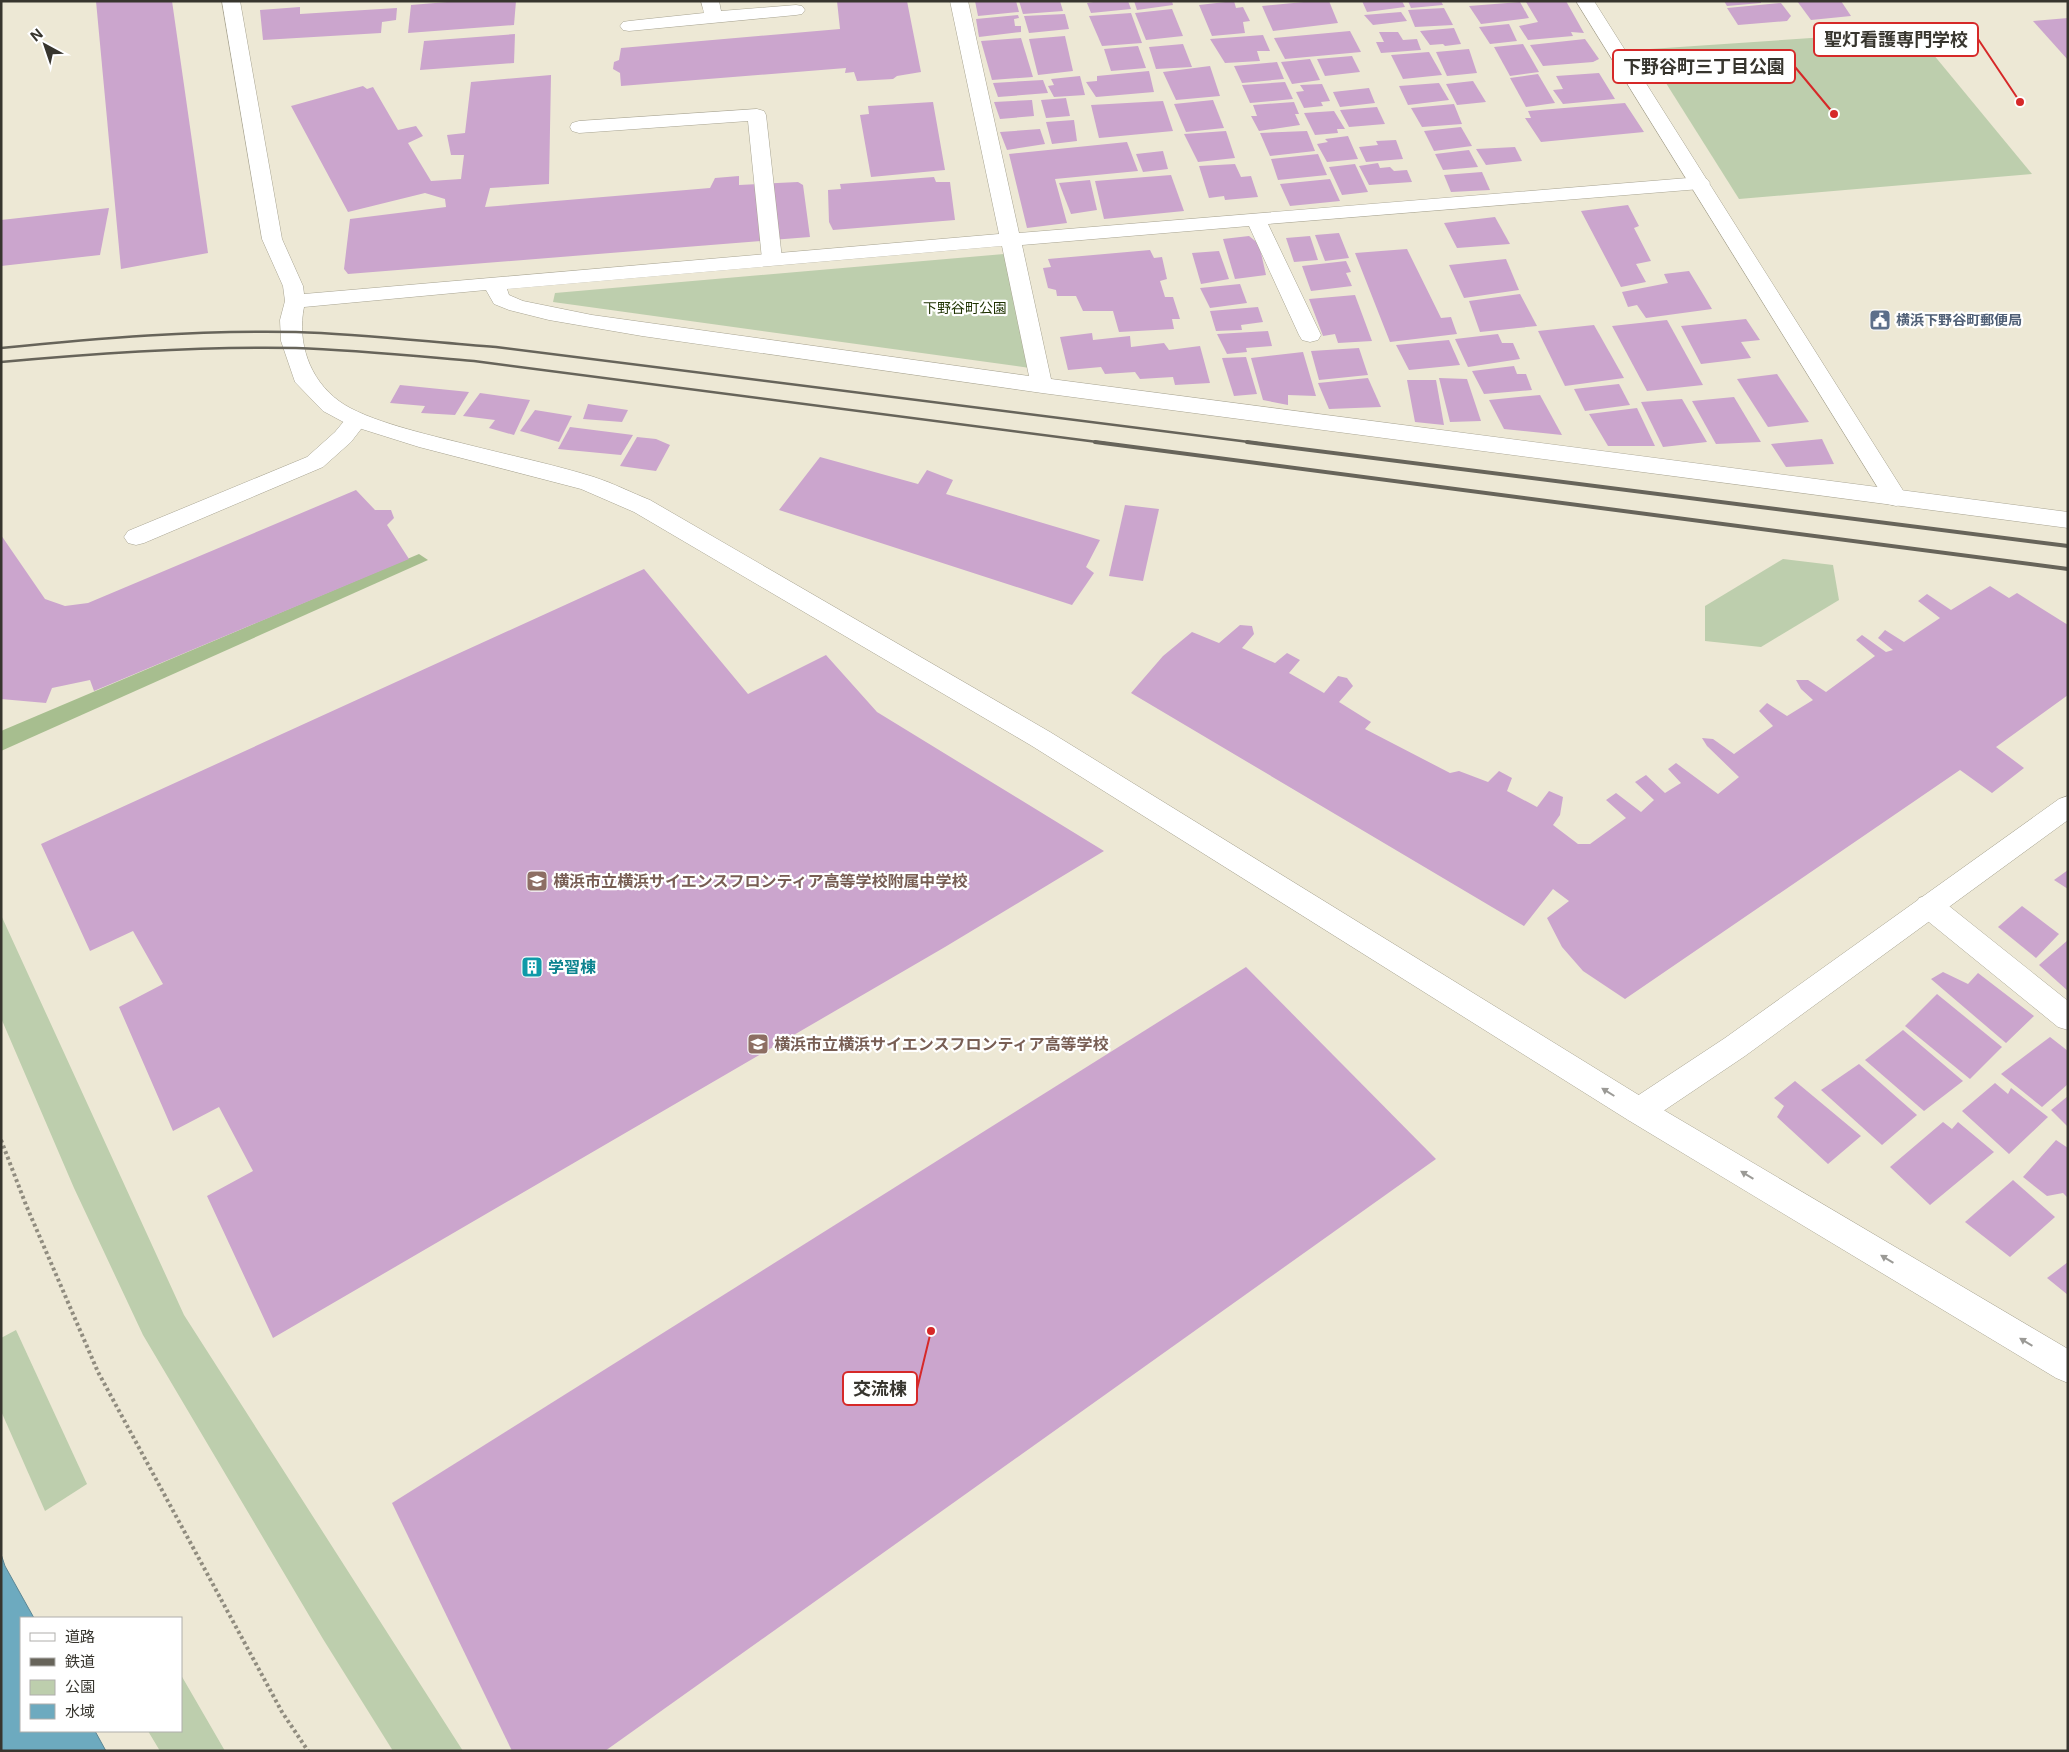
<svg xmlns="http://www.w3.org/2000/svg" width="2069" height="1752" font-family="Inter,'Noto Sans JP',sans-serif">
  <rect width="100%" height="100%" fill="#ede8d5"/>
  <g fill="#bdcead">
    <path d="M1914 31 2032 174 1739 199 1647 53 1650 49Z"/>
    <path d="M1004 254 1030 368 553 302 555 293Z"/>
    <path d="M1783 559 1833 565 1839 600 1761 647 1705 641V606Z"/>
    <path d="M1 915 184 1315 463 1751H393L323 1639 143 1335 74 1188 1 1018Z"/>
    <path d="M16 1330 87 1484 45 1511 1 1411V1338Z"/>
    <path d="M181 1675 225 1751H160L148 1731H181Z"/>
  </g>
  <path fill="#a7be8f" d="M419 554 428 560 1 751V731Z"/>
  <path fill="#6daabf" stroke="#5d8794" d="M1 1554 5 1566 34 1618H21V1731H95L106 1751H1Z"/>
  <g fill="#cba5cd">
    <path d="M96 1H172L208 253 121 269Z"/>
    <path d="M459 1H516L514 25 408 33 411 5Z"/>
    <path d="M837 1H907L921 72 897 76 893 79 857 81 854 72 845 73 846 68 621 86 620 73 613 69 614 62 619 60 621 48 840 29Z"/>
    <path d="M975 1H1016L1019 12 978 16Z"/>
    <path d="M1019 1H1060L1063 11 1023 14Z"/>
    <path d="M1099 1H1128L1131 9 1091 13 1087 3Z"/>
    <path d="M1134 1H1172L1173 5 1137 10Z"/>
    <path d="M1234 1 1236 8 1243 7 1250 21 1243 22 1245 33 1212 36 1199 5Z"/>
    <path d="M1314 1H1329L1338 23 1273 31 1262 6Z"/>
    <path d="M1362 1H1402L1405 7 1367 12Z"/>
    <path d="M1408 1H1441L1443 5 1411 8Z"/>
    <path d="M1566 1 1584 33 1571 32 1573 36 1528 40 1519 26 1538 22 1526 2Z"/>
    <path d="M1724 1H1761V3L1727 6Z"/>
    <path d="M1797 1H1841L1851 16 1811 20Z"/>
    <path d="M1520 2 1529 18 1481 24 1469 6Z"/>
    <path d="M1781 3 1791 16 1787 21 1738 25 1727 8Z"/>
    <path d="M300 7V14L397 8 396 20 382 22 381 33 263 40 260 10Z"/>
    <path d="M1444 8 1453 25 1415 27 1408 10Z"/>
    <path d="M1172 9 1183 36 1146 40 1135 13Z"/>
    <path d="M1401 12 1407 21 1373 25 1364 15Z"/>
    <path d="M1131 13 1142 43 1102 46 1089 16Z"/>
    <path d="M1065 14 1069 29 1029 33 1024 16Z"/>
    <path d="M1018 15 1019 18 1014 19 1015 26H1021V32L979 37 976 19Z"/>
    <path d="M2068 18V60L2033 21Z"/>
    <path d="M1509 24 1517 41 1490 44 1479 27Z"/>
    <path d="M1454 28 1461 44 1445 46 1443 44 1430 45 1420 31Z"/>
    <path d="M1350 31 1361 52 1285 59 1274 38Z"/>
    <path d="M1379 32H1398L1403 40 1417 39 1421 50 1381 53 1376 42H1384Z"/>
    <path d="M515 34 514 63 420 70 424 41Z"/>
    <path d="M1263 35 1270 51H1257L1260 61 1225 63 1210 39Z"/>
    <path d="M1065 36 1073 71 1038 75 1029 39Z"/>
    <path d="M1021 38 1033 77 992 80 981 41Z"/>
    <path d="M1585 39 1599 59 1593 62 1543 66 1530 45Z"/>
    <path d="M1183 44 1192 67 1156 69 1149 47Z"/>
    <path d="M1523 44 1539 72 1510 76 1494 47Z"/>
    <path d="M1138 46 1146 68 1111 71 1104 49Z"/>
    <path d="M1469 49 1477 73 1447 76 1436 52Z"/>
    <path d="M1429 52 1442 75 1403 79 1391 55Z"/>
    <path d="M1352 56 1360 72 1325 76 1317 59Z"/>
    <path d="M1310 59 1320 80 1292 84 1281 62Z"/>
    <path d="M1277 62 1284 79 1242 83 1234 66Z"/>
    <path d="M1210 66 1220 96 1176 100 1163 72Z"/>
    <path d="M1149 71 1154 92 1096 97 1086 82 1097 81V76Z"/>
    <path d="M1599 73 1615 99 1563 104 1553 90 1563 89 1556 76Z"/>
    <path d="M1538 74 1555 103 1526 107 1510 78Z"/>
    <path d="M551 75 549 184 490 188 485 207 710 188 715 178 739 176V185L798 182 803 185 810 237 348 274 344 269 350 219 446 207 445 199 425 193 348 212 291 106 363 86 367 89 373 87 398 130 416 126 423 136 408 143 431 181 461 179 464 155H451L447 135 465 133 471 82Z"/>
    <path d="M1080 76 1085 95 1054 97 1048 86 1054 85 1051 79Z"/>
    <path d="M1043 80 1048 93 998 97 993 83Z"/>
    <path d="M1473 81 1486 102 1457 105 1446 84Z"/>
    <path d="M1285 82 1293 99 1250 103 1242 85Z"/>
    <path d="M1439 83 1449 100 1408 105 1399 86Z"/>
    <path d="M1322 84 1330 101 1321 102 1323 106 1304 108 1296 92 1304 91 1300 85Z"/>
    <path d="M1369 88 1375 103 1340 107 1333 92Z"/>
    <path d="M1066 98 1070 116 1046 118 1041 100Z"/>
    <path d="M1032 100 1034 116 1000 119 994 102Z"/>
    <path d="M1213 100 1224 128 1186 132 1174 104Z"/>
    <path d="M1163 101 1173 131 1099 138 1091 105Z"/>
    <path d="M933 102 945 170 871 177 860 115 869 114 868 106Z"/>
    <path d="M1294 102 1299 114H1295L1300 125 1259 131 1251 116H1257L1253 105Z"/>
    <path d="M1625 103 1644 132 1541 142 1525 118H1531L1528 111Z"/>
    <path d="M1454 104 1462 124 1422 127 1411 108Z"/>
    <path d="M1377 107 1385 124 1349 127 1340 110Z"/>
    <path d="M1334 111 1345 129H1337L1338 133 1315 135 1304 113Z"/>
    <path d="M1074 120 1077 141 1052 144 1046 122Z"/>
    <path d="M1461 127 1472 146 1434 151 1424 131Z"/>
    <path d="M1040 129 1045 144 1007 150 1000 132Z"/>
    <path d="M1226 131 1235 158 1198 162 1184 134Z"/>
    <path d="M1307 131 1315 151 1270 156 1260 133Z"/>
    <path d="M1348 136 1358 159 1327 162 1317 144 1328 142 1325 139Z"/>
    <path d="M1396 140 1403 159 1366 162 1359 147 1378 145 1376 141Z"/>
    <path d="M1127 142 1138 171 1055 179 1067 223 1027 228 1009 154Z"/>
    <path d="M1515 147 1522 161 1486 165 1476 149Z"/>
    <path d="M1469 150 1478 167 1443 170 1435 154Z"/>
    <path d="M1163 151 1168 169 1143 172 1136 154Z"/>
    <path d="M1318 154 1327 175 1278 180 1271 159Z"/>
    <path d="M1378 163 1380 168 1390 167 1394 171 1407 170 1412 182 1369 185 1359 166Z"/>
    <path d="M1235 164 1241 177 1251 176 1258 197 1225 200 1224 196 1209 198 1199 166Z"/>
    <path d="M1355 164 1368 192 1342 195 1329 167Z"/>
    <path d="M1482 172 1490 190 1451 192 1444 175Z"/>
    <path d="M1171 175 1184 211 1104 219 1095 181Z"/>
    <path d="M934 177 936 182H950L955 220 833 230 829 222 828 190 841 189 840 184Z"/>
    <path d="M1330 179 1340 201 1290 206 1280 184Z"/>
    <path d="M1090 180 1097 210 1071 214 1059 183Z"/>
    <path d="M1628 205 1639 226 1634 228 1651 261 1636 264 1646 282 1621 287 1581 211Z"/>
    <path d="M109 208 100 255 1 266V220Z"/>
    <path d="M1495 217 1510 244 1457 248 1444 223Z"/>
    <path d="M1339 233 1349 258 1325 261 1315 235Z"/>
    <path d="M1249 236 1259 244 1266 275 1235 279 1223 239Z"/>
    <path d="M1310 236 1318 260 1294 262 1286 238Z"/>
    <path d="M1407 249 1441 318 1451 317 1457 334 1390 342 1355 253Z"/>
    <path d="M1150 250 1154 258 1162 257 1167 279 1160 281 1165 297H1173L1180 319H1172L1174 329 1119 332 1113 311H1083L1076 296H1057L1056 290 1048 288 1043 268 1051 267 1048 259Z"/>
    <path d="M1219 251 1229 279 1201 284 1192 253Z"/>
    <path d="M1506 259 1519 290 1464 298 1449 265Z"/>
    <path d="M1346 261 1351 272 1346 273 1352 286 1311 291 1302 266Z"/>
    <path d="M1689 271 1712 309 1646 318 1637 305 1628 307 1622 292 1668 283 1664 274Z"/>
    <path d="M1240 284 1247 303 1210 308 1200 288Z"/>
    <path d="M1520 294 1537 326 1480 332 1469 301Z"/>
    <path d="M1355 295 1372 341 1338 343 1335 334 1323 336 1309 299Z"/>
    <path d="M1258 307 1263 322 1241 325 1242 330 1216 331 1210 311Z"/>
    <path d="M1746 319 1760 340 1741 342 1751 358 1701 364 1681 326Z"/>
    <path d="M1667 320 1703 385 1647 391 1612 326Z"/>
    <path d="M1594 325 1624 378 1565 386 1538 331Z"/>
    <path d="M1268 331 1272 346 1246 348 1247 352 1227 354 1217 334Z"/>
    <path d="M1092 333 1093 340 1130 336 1131 347 1164 343 1169 350 1200 346 1210 383 1175 385 1173 377 1140 379 1135 372 1105 374 1101 367 1068 370 1060 337Z"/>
    <path d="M1498 334 1502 343H1513L1520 359 1468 367 1455 339Z"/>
    <path d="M1449 340 1460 365 1409 370 1396 345Z"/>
    <path d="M1359 348 1368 375 1319 380 1311 351Z"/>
    <path d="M1303 352 1316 396 1288 395V405L1263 400 1251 358Z"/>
    <path d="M1246 357 1257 394 1234 396 1222 358Z"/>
    <path d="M1514 366 1517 374H1526L1532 390 1484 394 1472 371Z"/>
    <path d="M1777 374 1809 422 1768 427 1737 379Z"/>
    <path d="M1368 378 1381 407 1329 409 1318 383Z"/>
    <path d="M1439 378 1467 379 1481 421 1450 422Z"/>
    <path d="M1407 380H1436L1444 425 1415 422Z"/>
    <path d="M1619 384 1630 405 1585 411 1574 389Z"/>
    <path d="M400 385 469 392 455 415 421 413 425 406 390 403Z"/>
    <path d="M480 393 530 400 514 435 489 428 495 420 463 416Z"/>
    <path d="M1540 395 1562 435 1504 429 1489 400Z"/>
    <path d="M1734 397 1761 442 1716 444 1692 401Z"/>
    <path d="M1682 399 1707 442 1663 447 1641 402Z"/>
    <path d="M588 404 628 410 622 422 583 419Z"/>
    <path d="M1637 408 1655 446H1608L1589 414Z"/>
    <path d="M535 410 572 416 559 442 520 431Z"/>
    <path d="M570 427 633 435 621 455 558 449Z"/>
    <path d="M637 437 656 439 670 445 656 471 620 466Z"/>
    <path d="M1822 439 1834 464 1786 467 1771 444Z"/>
    <path d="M820 457 918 484 927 470 953 480 946 494 1100 540 1086 567 1094 573 1072 605 779 510Z"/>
    <path d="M356 490 375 510H391L394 518 387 525 409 559 94 691 90 680 52 688 46 703 1 699V535L45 599 65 606 88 603Z"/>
    <path d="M1125 505 1159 509 1143 581 1109 576Z"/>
    <path d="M644 569 748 694 826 655 877 712 1104 851 945 947 273 1338 207 1196 253 1171 219 1107 173 1131 119 1007 163 984 133 931 90 951 41 844Z"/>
    <path d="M1990 586 2009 598 2017 593 2068 625V695L1996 747 2024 768 1992 793 1960 770 1625 999 1583 971 1562 947 1547 918 1569 901 1553 889 1524 926 1131 693 1163 656 1192 632 1219 643 1240 625 1252 626 1254 634 1242 648 1275 663 1287 653 1300 660 1289 673 1324 693 1338 676 1347 678 1353 686 1339 702 1371 722 1365 729 1450 773 1459 771 1488 782 1499 771 1512 778 1507 791 1537 807 1549 791 1563 797 1560 815 1553 825 1578 844H1590L1626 818 1606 800 1616 793 1641 812 1654 800 1635 782 1646 775 1665 793 1681 783 1668 769 1676 763 1718 794 1739 777 1707 746 1702 738 1713 739 1734 754 1773 726 1759 711 1767 703 1787 716 1813 700 1801 689 1796 680H1808L1826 692 1875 656 1856 640 1862 635 1886 652 1893 650 1878 638 1885 630 1904 642 1940 618 1918 601 1927 594 1951 610Z"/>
    <path d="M2068 870V889L2054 880Z"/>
    <path d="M2022 906 2059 934 2036 958 1998 927Z"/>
    <path d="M2068 940V991L2039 965Z"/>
    <path d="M1246 967 1436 1159 605 1751H512L392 1503Z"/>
    <path d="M1943 972 1968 984 1978 973 2034 1016 2006 1043 1931 979Z"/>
    <path d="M1937 994 2002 1047 1970 1079 1905 1026Z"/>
    <path d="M1903 1030 1963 1081 1924 1111 1865 1060Z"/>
    <path d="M2050 1037 2068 1051V1084L2042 1107 2001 1074Z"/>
    <path d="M1859 1064 1917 1115 1882 1145 1821 1090Z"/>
    <path d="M1795 1081 1861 1136 1828 1164 1777 1117 1784 1106 1774 1098Z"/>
    <path d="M1995 1083 2008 1094 2011 1088 2048 1117 2009 1154 1962 1111Z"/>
    <path d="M2068 1096V1127L2051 1110Z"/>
    <path d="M1943 1122 1952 1129 1958 1122 1994 1152 1930 1205 1890 1167Z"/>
    <path d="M2056 1140 2068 1148V1198L2063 1193 2047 1196 2023 1177Z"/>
    <path d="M2013 1180 2055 1217 2010 1257 1965 1222Z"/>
    <path d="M2068 1262V1295L2047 1278Z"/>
  </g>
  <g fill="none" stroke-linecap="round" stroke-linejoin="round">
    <g stroke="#a8a492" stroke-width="1">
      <g id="lane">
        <path d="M701 1H719L721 11 796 5 802 6 805 10 802 14 796 15 629 31 623 30 620 26 623 22 629 21 704 13Z"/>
        <path d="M757 109 764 111 766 115 782 259 779 263 772 265 765 263 762 259 748 121 579 133 572 131 570 127 572 123 579 121Z"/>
        <path d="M357 413 365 415 368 420 351 442 323 467 144 543 136 545 128 543 124 537 128 531 307 457 335 432 349 415Z"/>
      </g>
    </g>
    <g stroke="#a8a492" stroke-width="1">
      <g id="street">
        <path d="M222 1H240L282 239 303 286 304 294 999 234 950 1H968L1019 233 1700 177 1707 179 1710 183 1707 187 1700 189 1268 224 1321 335 1318 340 1310 342 1302 340 1299 335 1249 226 1022 245 1051 379 2068 512V528L1042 393 642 336 549 320 509 310 494 304 486 290 304 307C297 342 309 379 339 401 366 421 430 435 465 444 508 455 552 464 594 477 613 483 632 493 650 500L1050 732 1650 1102 2068 1349V1383L2056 1378 1628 1120 1032 746 634 512 581 489 419 447 349 425 323 411 295 382 281 341 280 320 285 301 283 286 262 239ZM1002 246 1029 376 592 315 523 301 509 295 507 289Z"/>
        <path d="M1929 895 1939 898 2068 1001V1030L2058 1027 1919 914 1915 906 1919 898Z"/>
      </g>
    </g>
    <g stroke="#a8a492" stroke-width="1">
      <g id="secondary">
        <path d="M1576 1H1594L1904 492 1908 498 1904 504 1896 506 1888 504Z"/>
        <path d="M2068 796V820L1745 1056 1650 1120 1639 1124 1628 1120 1624 1111 1628 1102 1725 1038 2059 799Z"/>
      </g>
    </g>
    <path stroke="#908c7f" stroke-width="4" stroke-dasharray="3 3" stroke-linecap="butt" d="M1 1140 26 1205 98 1372 282 1712 308 1751"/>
    <use href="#lane" fill="#fff" fill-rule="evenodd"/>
    <use href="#street" fill="#fff" fill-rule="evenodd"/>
    <use href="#secondary" fill="#fff" fill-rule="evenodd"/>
    <g stroke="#67645a" stroke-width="2.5">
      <path d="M1 348C99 338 197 330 296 332 363 334 429 342 496 347L1257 443"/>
      <path d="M1 362C99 353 198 346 296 348 356 350 415 356 474 361L1105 443"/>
    </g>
    <g stroke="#67645a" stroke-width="4">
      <path d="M1095 442 2068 569"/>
      <path d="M1247 442 2068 546"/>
    </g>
  </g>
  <defs><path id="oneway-solid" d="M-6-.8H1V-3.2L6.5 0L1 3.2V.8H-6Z" transform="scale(1.25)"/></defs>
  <g fill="#9b9a96">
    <use href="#oneway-solid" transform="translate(1608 1092) rotate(-148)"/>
    <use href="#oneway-solid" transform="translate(1747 1175) rotate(-149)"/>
    <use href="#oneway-solid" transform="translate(1887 1259) rotate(-149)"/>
    <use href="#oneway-solid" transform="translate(2026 1342) rotate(-149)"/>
  </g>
  <defs>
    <g id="civic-square" transform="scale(1.125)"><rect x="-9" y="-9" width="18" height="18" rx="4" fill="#5c6f8a" stroke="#fff"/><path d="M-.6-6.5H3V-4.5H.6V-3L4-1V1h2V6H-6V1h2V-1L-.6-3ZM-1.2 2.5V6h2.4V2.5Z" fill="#fff"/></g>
    <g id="school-square" transform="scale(1.125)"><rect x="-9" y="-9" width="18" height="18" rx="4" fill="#8d6e63" stroke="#fff"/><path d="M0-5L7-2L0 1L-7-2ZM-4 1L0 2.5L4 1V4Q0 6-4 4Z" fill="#fff"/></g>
    <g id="building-square" transform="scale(1.125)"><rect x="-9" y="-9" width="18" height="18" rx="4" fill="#0f9aa8" stroke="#fff"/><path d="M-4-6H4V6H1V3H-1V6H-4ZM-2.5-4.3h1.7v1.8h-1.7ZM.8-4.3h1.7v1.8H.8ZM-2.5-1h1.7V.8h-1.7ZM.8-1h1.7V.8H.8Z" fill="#fff"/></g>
  </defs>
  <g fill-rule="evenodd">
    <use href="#civic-square" x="1880" y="320"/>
    <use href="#school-square" x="537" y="881"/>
    <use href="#building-square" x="532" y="967"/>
    <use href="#school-square" x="758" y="1044"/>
  </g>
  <g text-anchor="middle" stroke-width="4.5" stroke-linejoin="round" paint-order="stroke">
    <g font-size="14" fill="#1e3200" stroke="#fff">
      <text x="965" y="313">下野谷町公園</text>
    </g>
    <g font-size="14" font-weight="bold" fill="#4e5e75" stroke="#fff" text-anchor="start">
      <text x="1896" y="325">横浜下野谷町郵便局</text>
    </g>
    <g font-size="16" font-weight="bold" fill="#785e54" stroke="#fff" text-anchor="start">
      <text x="553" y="887">横浜市立横浜サイエンスフロンティア高等学校附属中学校</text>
      <text x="774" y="1050">横浜市立横浜サイエンスフロンティア高等学校</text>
    </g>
    <g font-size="16" font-weight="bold" fill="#0d838f" stroke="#fff" text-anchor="start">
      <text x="548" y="973">学習棟</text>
    </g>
  </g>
  <path fill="none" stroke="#d62828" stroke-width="2" d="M2020 102L1978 39M1834 114L1795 67M931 1331L917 1389"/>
  <g fill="#d62828" stroke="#fff" stroke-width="2">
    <circle cx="2020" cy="102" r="5"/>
    <circle cx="1834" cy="114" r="5"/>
    <circle cx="931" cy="1331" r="5"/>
  </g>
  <g fill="#fff" stroke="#d62828" stroke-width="2">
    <rect x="1814" y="23" width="164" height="33" rx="5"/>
    <rect x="1613" y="50" width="182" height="33" rx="5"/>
    <rect x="843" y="1372" width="74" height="33" rx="5"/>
  </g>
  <g font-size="18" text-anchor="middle" font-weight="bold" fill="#37352e">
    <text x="1896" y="46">聖灯看護専門学校</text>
    <text x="1704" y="73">下野谷町三丁目公園</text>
    <text x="880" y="1395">交流棟</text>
  </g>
  <rect width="2069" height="1752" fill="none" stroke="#37352e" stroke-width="5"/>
  <rect x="20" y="1617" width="162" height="115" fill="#ffffff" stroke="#afaeab"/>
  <rect x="30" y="1633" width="25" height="8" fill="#ffffff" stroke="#afaeab"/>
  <text x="65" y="1642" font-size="15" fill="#37352e">道路</text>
  <rect x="30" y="1658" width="25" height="8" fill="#67645a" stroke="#afaeab"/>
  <text x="65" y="1667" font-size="15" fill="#37352e">鉄道</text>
  <rect x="30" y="1680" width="25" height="15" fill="#bdcead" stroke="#afaeab"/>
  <text x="65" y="1692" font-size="15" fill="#37352e">公園</text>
  <rect x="30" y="1704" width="25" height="15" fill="#6daabf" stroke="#afaeab"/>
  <text x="65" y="1717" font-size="15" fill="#37352e">水域</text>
  <g transform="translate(45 45) rotate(320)" stroke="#ffffff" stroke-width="4" paint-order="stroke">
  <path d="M0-4L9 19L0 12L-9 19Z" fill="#37352e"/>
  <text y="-8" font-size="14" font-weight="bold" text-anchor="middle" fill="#37352e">N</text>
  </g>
</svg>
